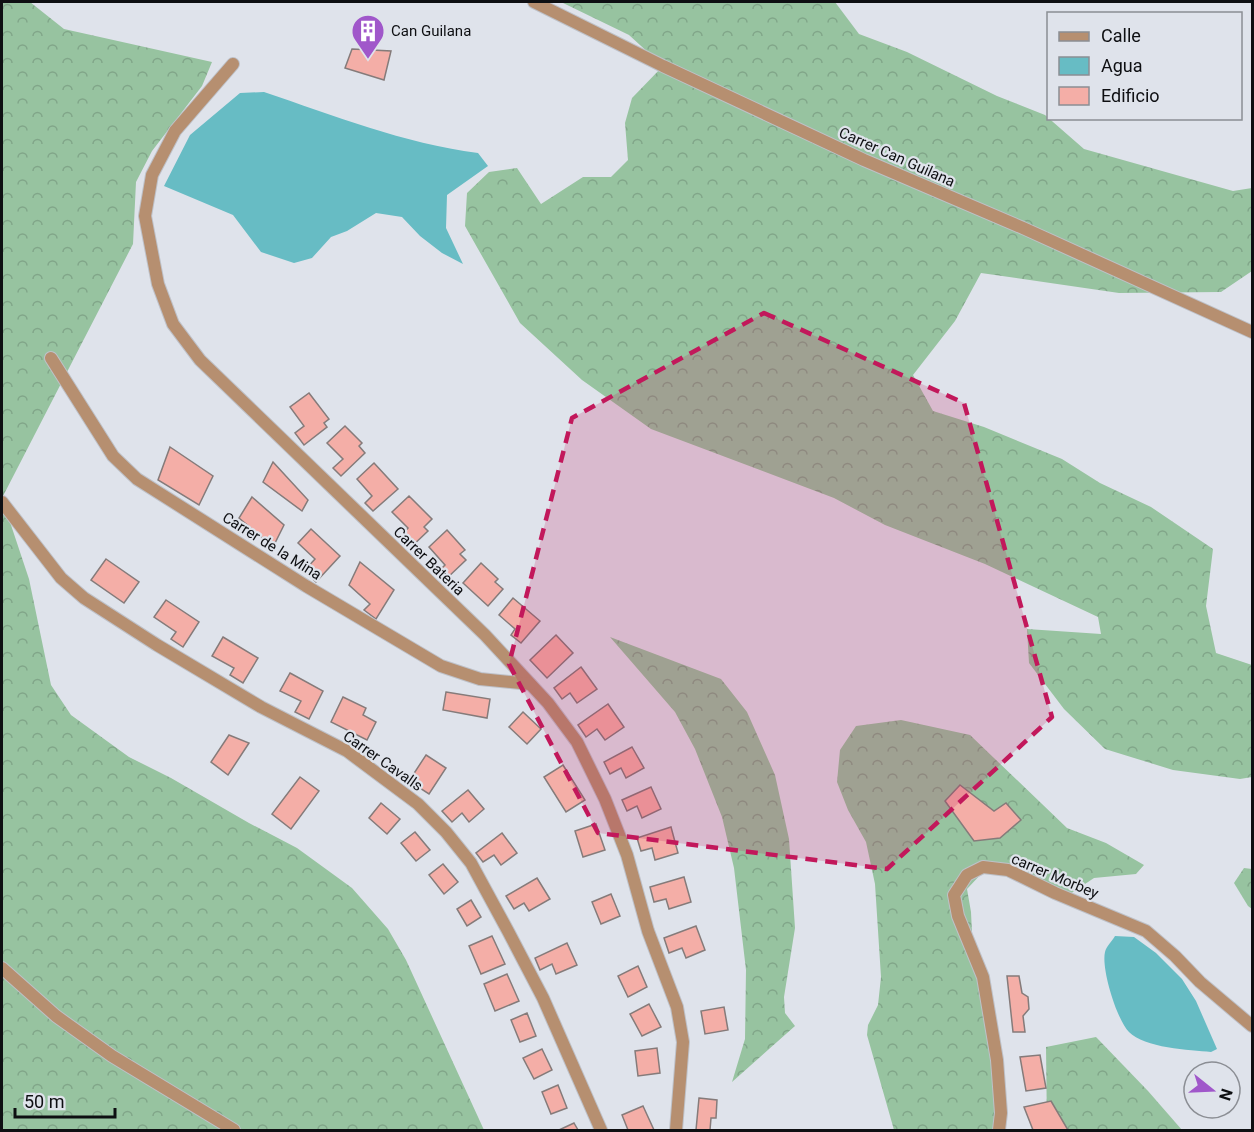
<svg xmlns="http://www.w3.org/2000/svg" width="1254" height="1132" font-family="Roboto,sans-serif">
  <defs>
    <pattern id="forest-crowns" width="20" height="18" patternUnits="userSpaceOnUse" patternTransform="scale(1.5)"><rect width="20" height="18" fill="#97c3a0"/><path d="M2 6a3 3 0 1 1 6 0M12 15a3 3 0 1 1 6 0" fill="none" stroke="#81a689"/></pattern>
  </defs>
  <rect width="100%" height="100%" fill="#dfe3eb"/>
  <g fill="url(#forest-crowns)">
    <path d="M2 2H30L64 29 212 62 202 86 152 151 136 182 133 244 2 498 29 579 51 685 71 715 129 757 171 778 249 823 297 848 352 888 388 929 406 960 484 1130H2Z"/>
    <path d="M561 2H835L859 34 907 52 997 96 1045 115 1084 149 1233 191 1252 188V271L1221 292 1119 293 981 273 955 321 913 375 933 411 984 427 1062 459 1100 483 1151 507 1213 549 1206 606 1216 653 1252 665V777L1240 779 1173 770 1105 749 1064 709 1029 663 1027 629 1101 634 1098 617 985 564 885 525 834 498 651 429 582 380 520 323 465 226 467 193 489 172 517 168 541 204 583 177H611L628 160 625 123 632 98 663 66 629 35Z"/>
    <path d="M610 637 721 679 747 712 775 775 789 839 795 928 784 997 785 1013 795 1026 732 1082 745 1039 746 970 734 868 722 817 695 749 675 712Z"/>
    <path d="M901 720 970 735 1067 828 1106 843 1144 865 1136 874 1094 878 1067 896 1008 871 983 872 967 889 971 912 973 954 992 1055 996 1130H894L867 1035 868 1025 878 1005 881 977 875 884 866 842 848 810 837 782 840 750 856 726Z"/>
    <path d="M1244 868 1252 869V909L1248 906 1234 883Z"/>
    <path d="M1096 1037 1148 1091 1182 1130H1047L1046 1047Z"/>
  </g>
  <g fill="#67bcc4">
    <path d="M264 92C335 116 403 143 478 153L488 166 447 195 446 228 463 264 442 253 420 236 402 217 376 213 347 231 331 237 312 258 294 263 261 252 233 215 164 186 190 135 240 93Z"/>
    <path d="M1115 936 1134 937 1156 953 1182 979 1196 1001 1217 1049 1211 1052C1190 1050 1144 1048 1129 1032 1117 1020 1101 969 1105 952 1106 947 1112 941 1115 936Z"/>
  </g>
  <g fill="#f4aea7" stroke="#857b7a" stroke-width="1.5">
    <path d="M352 49 391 51 384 80 345 68Z"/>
    <path d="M309 393 329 419 324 423 327 427 304 445 295 433 304 426 290 407Z"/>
    <path d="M345 426 362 443 359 446 365 453 341 476 333 468 343 459 327 443Z"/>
    <path d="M170 447 213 476 199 505 158 480Z"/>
    <path d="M273 462 308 500 302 511 263 482Z"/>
    <path d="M374 463 398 489 373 511 365 503 372 496 357 479Z"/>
    <path d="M409 496 432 519 424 527 428 531 409 549 399 538 408 528 392 512Z"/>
    <path d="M252 497 284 525 273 547 239 518Z"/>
    <path d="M311 529 340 556 316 582 304 571 315 559 298 543Z"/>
    <path d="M447 530 465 550 460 554 466 560 445 580 438 572 445 565 429 547Z"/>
    <path d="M106 559 139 582 124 603 91 580Z"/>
    <path d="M360 562 394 590 376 619 364 610 370 604 349 585Z"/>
    <path d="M481 563 498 579 495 582 503 589 488 606 463 583Z"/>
    <path d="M513 598 540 621 521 643 511 635 515 629 499 615Z"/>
    <path d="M166 600 199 622 183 647 171 639 176 632 154 617Z"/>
    <path d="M556 635 573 653 547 678 530 660Z"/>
    <path d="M223 637 258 658 243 683 230 675 234 668 212 656Z"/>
    <path d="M581 667 597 689 577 703 570 693 562 699 554 688Z"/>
    <path d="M290 673 323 691 309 719 295 712 301 701 280 691Z"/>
    <path d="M446 692 490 699 487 718 443 710Z"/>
    <path d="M343 697 366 708 363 715 376 722 367 740 331 722Z"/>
    <path d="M608 704 624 727 605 740 597 729 586 737 578 725Z"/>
    <path d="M523 712 541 729 527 744 509 727Z"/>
    <path d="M229 735 249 743 228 775 211 762Z"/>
    <path d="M632 747 644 768 626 778 621 768 610 774 604 762Z"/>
    <path d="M426 755 446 768 429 794 409 781Z"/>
    <path d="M563 765 585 800 566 812 544 777Z"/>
    <path d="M300 777 319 791 291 829 272 814Z"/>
    <path d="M960 785 994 811 1006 803 1021 820 1000 838 974 841 945 801Z"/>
    <path d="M651 787 661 809 642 818 637 806 627 811 622 800Z"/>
    <path d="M468 790 484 809 469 822 462 813 452 822 442 811Z"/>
    <path d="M381 803 400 819 387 834 369 818Z"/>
    <path d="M596 824 605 850 583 857 575 831Z"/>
    <path d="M671 827 678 853 655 860 652 848 641 851 637 838Z"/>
    <path d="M415 832 430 850 416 861 401 843Z"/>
    <path d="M502 833 517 853 501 865 494 855 483 862 476 853Z"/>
    <path d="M443 864 458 882 444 894 429 875Z"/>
    <path d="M684 877 691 902 669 909 666 899 654 902 650 887Z"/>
    <path d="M537 878 550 899 529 911 524 903 514 909 506 896Z"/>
    <path d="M611 894 620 916 601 924 592 902Z"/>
    <path d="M471 900 481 917 467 926 457 909Z"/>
    <path d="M696 926 705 950 686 958 682 948 669 953 664 938Z"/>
    <path d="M492 936 505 964 481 974 469 946Z"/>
    <path d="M567 943 577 965 556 974 552 964 540 970 535 958Z"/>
    <path d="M638 966 647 987 628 997 618 976Z"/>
    <path d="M507 974 519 1001 495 1011 484 984Z"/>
    <path d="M1007 976H1019L1022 993 1028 997 1029 1009 1023 1016 1025 1032H1013Z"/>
    <path d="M649 1004 661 1027 642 1036 630 1014Z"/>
    <path d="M724 1007 728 1030 705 1034 701 1011Z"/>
    <path d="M527 1013 536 1036 520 1042 511 1020Z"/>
    <path d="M657 1048 660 1073 638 1076 635 1051Z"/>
    <path d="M542 1049 552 1070 534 1079 523 1058Z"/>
    <path d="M1040 1055 1046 1088 1026 1091 1020 1057Z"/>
    <path d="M558 1085 567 1108 551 1114 542 1092Z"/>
    <path d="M699 1098 717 1100 716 1118H711L710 1130H696Z"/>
    <path d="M1051 1101 1068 1130H1033L1024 1107Z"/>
    <path d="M643 1106 654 1130H628L622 1115Z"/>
    <path d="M574 1123 578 1130H559Z"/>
  </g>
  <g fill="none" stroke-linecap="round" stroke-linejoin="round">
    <g stroke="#bec1c8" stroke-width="14">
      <g id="minor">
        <path d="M534 2 663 66 864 160 1023 228 1252 332"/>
        <path d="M233 64 175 131 152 175 145 216 158 284 173 324 200 360 485 635 548 703 577 742 605 799 627 855 648 931 677 1007 683 1042 676 1130"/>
        <path d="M51 358 113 456 137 479 306 586 441 666 480 679 530 684"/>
        <path d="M2 502 61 578 84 598 157 645 261 707 347 751 418 804 446 832 471 863 509 933 543 998 601 1130"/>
        <path d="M2 968 56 1016 112 1056 234 1130"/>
        <path d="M999 1130 1001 1113 997 1060 983 977 958 916 954 895 967 875 983 867 1008 870 1055 893 1146 931 1175 956 1200 982 1252 1026"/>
      </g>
    </g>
    <use href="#minor" stroke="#b68f70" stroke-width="12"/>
  </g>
  <path fill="#c2185b" fill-opacity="0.2" stroke="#c2185b" stroke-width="4.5" stroke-dasharray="12 8" stroke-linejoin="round" d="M764 313 964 403 1052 717 887 869 598 833 509 664 572 418Z"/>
  <defs>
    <g id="building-pin" transform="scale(1.725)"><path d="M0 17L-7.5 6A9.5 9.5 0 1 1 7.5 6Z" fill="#a057ca" stroke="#dfe3eb"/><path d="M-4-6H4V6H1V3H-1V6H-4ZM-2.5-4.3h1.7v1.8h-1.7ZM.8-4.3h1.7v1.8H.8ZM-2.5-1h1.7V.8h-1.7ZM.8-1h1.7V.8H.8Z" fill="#fff"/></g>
  </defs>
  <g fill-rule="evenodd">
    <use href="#building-pin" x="368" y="31"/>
  </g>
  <g text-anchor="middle" stroke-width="4.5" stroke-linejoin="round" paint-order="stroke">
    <g font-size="15" fill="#0e0f12" stroke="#dfe3eb" text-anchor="start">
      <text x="391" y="36">Can Guilana</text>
    </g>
    <g font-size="15" fill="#0e0f12" stroke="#dfe3eb">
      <text transform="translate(897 157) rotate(24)" y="5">Carrer Can Guilana</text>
      <text transform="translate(272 546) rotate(32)" y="5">Carrer de la Mina</text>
      <text transform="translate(429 561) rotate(44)" y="5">Carrer Bateria</text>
      <text transform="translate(383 761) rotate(35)" y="5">Carrer Cavalls</text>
      <text transform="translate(1055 876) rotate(23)" y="5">carrer Morbey</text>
    </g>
  </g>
  <rect width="1254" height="1132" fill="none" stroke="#0e0f12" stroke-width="6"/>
  <rect x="1047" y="12" width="195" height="108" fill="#dfe3eb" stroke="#8b8e94" stroke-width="1.5"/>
  <rect x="1059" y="32" width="30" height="9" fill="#b68f70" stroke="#8b8e94" stroke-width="1.5"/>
  <text x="1101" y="42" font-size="18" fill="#0e0f12">Calle</text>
  <rect x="1059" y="57" width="30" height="18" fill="#67bcc4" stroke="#8b8e94" stroke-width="1.5"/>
  <text x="1101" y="72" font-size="18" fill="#0e0f12">Agua</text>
  <rect x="1059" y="87" width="30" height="18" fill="#f4aea7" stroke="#8b8e94" stroke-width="1.5"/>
  <text x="1101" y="102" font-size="18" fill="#0e0f12">Edificio</text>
  <g transform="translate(1212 1090) rotate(108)"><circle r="28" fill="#dfe3eb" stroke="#8b8e94" stroke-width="1.5"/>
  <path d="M0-4.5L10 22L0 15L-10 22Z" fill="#a057ca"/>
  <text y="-9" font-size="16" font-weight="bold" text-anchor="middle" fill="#0e0f12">N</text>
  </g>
  <path d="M15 1108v9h100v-9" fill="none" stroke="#0e0f12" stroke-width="3"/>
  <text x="24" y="1108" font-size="18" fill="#0e0f12" stroke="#dfe3eb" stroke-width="4.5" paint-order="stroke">50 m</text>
</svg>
